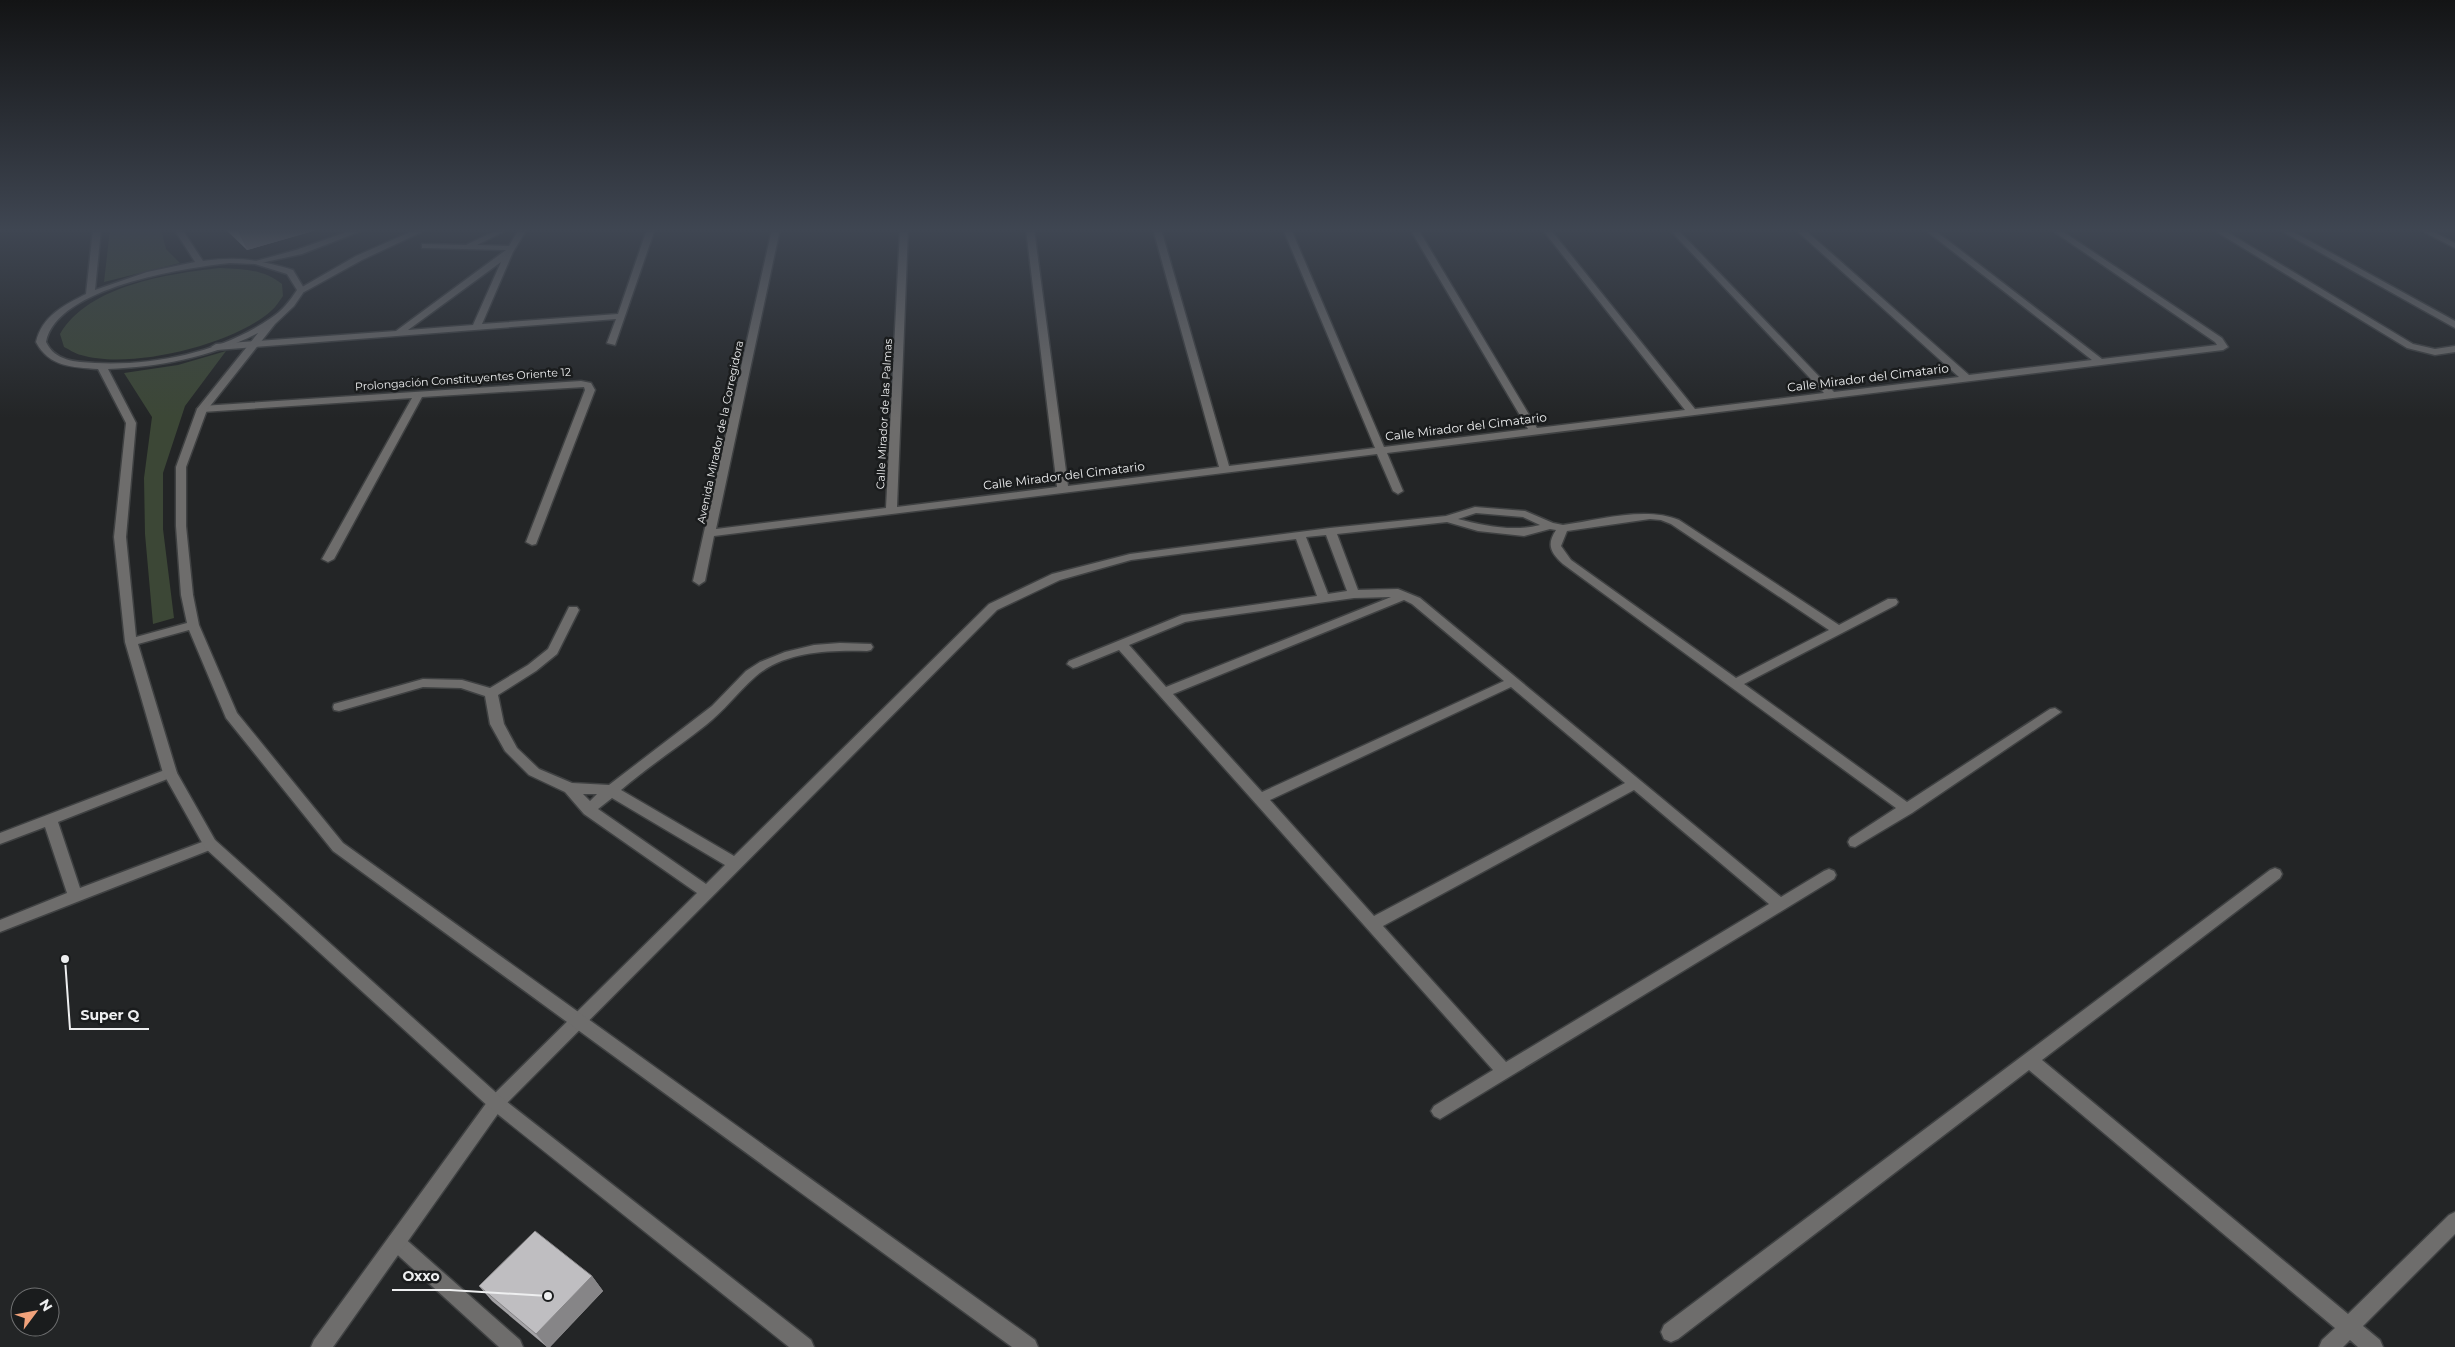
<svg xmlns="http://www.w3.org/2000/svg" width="2455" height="1347" font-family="Montserrat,sans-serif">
  <rect width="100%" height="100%" fill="#232526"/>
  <g fill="#3c4736">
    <path d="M110 229H161L166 249 180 263 104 282Z"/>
    <path d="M220 268C243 269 263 269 282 284L283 296C279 301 276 307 271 311 233 345 130 370 81 355 75 354 69 349 64 347L60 334C89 285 167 274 220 268Z"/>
    <path d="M226 351 185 406 163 473V529L174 618 153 624 145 534 144 478 152 417 124 373 178 365Z"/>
  </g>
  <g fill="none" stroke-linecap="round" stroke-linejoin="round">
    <g stroke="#3f4142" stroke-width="3">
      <g id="service">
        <path d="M170 768 175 770 177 773 175 776 58 822 80 888 210 839 215 840 217 844 215 848 0 932V920L67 893 45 827 0 844V833Z"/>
        <path d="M396 1233 402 1236 520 1340 523 1347H499L390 1248 387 1242 390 1236Z"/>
      </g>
    </g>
    <g stroke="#3f4142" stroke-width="3">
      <g id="minor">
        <path d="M355 229H366L302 254 256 264 252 262 296 250Z"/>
        <path d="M417 229H428L362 260 304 292 297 290 356 256Z"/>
        <path d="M499 229H509L477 245 509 246 519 229H527L513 252 482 324 618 314 647 229H655L615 345 607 343 616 319 216 350 211 347 216 344 396 331 506 250 425 248H422V244L466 245ZM501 262 473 325 408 330Z"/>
        <path d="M772 229H780L716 529 886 508 900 229H908L897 507 1057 487 1026 229H1034L1068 486 1219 467 1153 229H1161L1229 466 1375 448 1283 229H1291L1384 447 1528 429 1410 229H1418L1537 428 1685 410 1542 229H1550L1695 409 1824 393 1669 229H1677L1834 392 1959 377 1795 229H1804L1969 375 2092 360 1924 229H1933L2102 359 2217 345 2215 342 2050 229H2059L2222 338 2228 347 2223 350 1387 453 1403 491 1398 494 1393 491 1377 454 714 536 705 581 699 585 693 581Z"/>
        <path d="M2212 229H2222L2413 344 2435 349 2455 346V352L2435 355 2407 348Z"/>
        <path d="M2278 229H2288L2455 321V328Z"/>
        <path d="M2418 229H2428L2455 243V248Z"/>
        <path d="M581 381 591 383 595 390 536 544 532 545 526 542 585 390 584 387 422 397 334 559 328 562 322 559 412 398 202 412 197 409 202 406Z"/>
        <path d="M1475 507 1525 511 1553 523 1563 525C1598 520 1646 506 1679 520L1839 625 1888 599H1896L1898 602 1896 605 1744 684 1907 802 2050 709 2055 708 2061 712 1912 813 1855 847 1850 846 1848 842 1850 838 1896 808 1563 564C1551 553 1546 545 1556 530L1550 529 1524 536 1478 531 1447 522 1337 534 1358 590 1398 589 1420 598 1781 897 1824 871 1829 869 1834 871 1836 875 1834 879 1785 909 1440 1119 1434 1116 1431 1111 1434 1106 1493 1070 1119 650 1077 667 1073 668 1067 664 1069 661 1182 615 1317 596 1296 539 1131 560 1060 580 997 610 502 1108 333 1347H311L314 1340 490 1098 697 893 584 814 565 792 529 775 505 751 490 724 485 696 461 688 423 687 339 711 334 710 333 707 334 704 423 679 462 680 490 688 528 665 548 649 569 607H577L579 610 557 654 536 671 498 695 504 724 517 748 539 769 572 783 609 785 712 706 746 671 760 662 785 652 814 645 840 643 871 644 873 647 871 650 867 651C830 650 784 651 755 677 737 693 724 711 706 725 678 747 648 767 621 790L734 856 989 604 1052 574 1130 554 1330 528 1446 516ZM1476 513 1523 517 1540 525C1513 532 1485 526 1458 519ZM1650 519 1661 520 1671 524 1829 630 1736 678 1571 560 1561 546 1567 531ZM1326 535 1347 591 1328 594 1306 537ZM1391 597 1166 687 1129 645 1185 622 1196 620 1354 598ZM1404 600 1412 604 1504 681 1262 792 1173 694ZM1511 687 1625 783 1374 916 1270 800ZM1634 790 1769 904 1506 1062 1383 926ZM583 794H597L590 801ZM612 798 725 865 706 884 598 809Z"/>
        <path d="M2275 868 2280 870 2282 874 2280 878 2042 1060 2348 1314 2449 1215 2455 1212V1234L2363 1326 2380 1340 2383 1347H2358L2350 1340 2343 1347H2319L2322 1340 2335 1328 2029 1070 1678 1339 1671 1342 1664 1339 1661 1332 1664 1325 2270 870Z"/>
      </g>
    </g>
    <g stroke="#3f4142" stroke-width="3">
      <path id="tertiary" d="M93 229H101L95 290 147 272 195 262 174 229H182L203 261C240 256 258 260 293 270L305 290 294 306 275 324 207 410 186 467V526L193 595 199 625 237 713 343 843 1035 1340 1038 1347H1012L333 851 226 718 189 630 138 644 177 773 215 840 502 1098 811 1340 814 1347H789L490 1108 205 848 163 773 125 642 114 537 126 423 98 369C72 367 49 367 36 342 42 316 64 305 86 294ZM230 263 255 264 287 274 297 290C290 301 282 311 271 318 222 352 154 366 95 363 75 362 55 361 46 342 57 287 184 268 230 263ZM258 333 197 409 176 467V526L181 595 187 623 136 637 126 537 136 423 108 369C159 367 212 357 258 333Z"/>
    </g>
    <use href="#service" fill="#6e6d6c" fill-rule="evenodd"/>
    <use href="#minor" fill="#6e6d6c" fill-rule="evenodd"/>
    <use href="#tertiary" fill="#6e6d6c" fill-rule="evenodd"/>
  </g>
  <g fill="#a4a3a6">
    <path d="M225 229H320L247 250Z"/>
    <path d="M592 1276 603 1291 550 1347H547L492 1301 479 1286Z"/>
  </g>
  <g fill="#868587">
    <path d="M237 229H320L247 250Z"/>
    <path d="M592 1276 603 1291 550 1347H547L536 1334Z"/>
  </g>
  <path fill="#bfbec1" stroke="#868587" d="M535 1231 592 1276 536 1334 479 1286Z"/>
  <linearGradient id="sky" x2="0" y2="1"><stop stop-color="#131415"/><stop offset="0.55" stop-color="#3f4652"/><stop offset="1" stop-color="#3f4652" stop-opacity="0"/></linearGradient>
  <rect width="2455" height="418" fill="url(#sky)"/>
  <g text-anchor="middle" stroke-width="5" stroke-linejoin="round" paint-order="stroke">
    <g font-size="11" fill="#eeeff0" stroke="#1a1c1d">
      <text transform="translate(463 379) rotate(-4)" y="4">Prolongación Constituyentes Oriente 12</text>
      <text transform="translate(884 414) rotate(-87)" y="4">Calle Mirador de las Palmas</text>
      <text transform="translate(720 432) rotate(-78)" y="4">Avenida Mirador de la Corregidora</text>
    </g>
    <g font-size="12" fill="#eeeff0" stroke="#1a1c1d">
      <text transform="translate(1868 378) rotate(-7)" y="4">Calle Mirador del Cimatario</text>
      <text transform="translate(1466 427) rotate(-7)" y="4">Calle Mirador del Cimatario</text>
      <text transform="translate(1064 476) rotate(-7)" y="4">Calle Mirador del Cimatario</text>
    </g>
  </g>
  <path fill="none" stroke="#eeeff0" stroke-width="2" d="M65 959L70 1029H149M548 1296L450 1290H392"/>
  <g fill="#eeeff0" stroke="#1a1c1d" stroke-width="2">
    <circle cx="65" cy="959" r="5"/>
    <circle cx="548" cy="1296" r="5"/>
  </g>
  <g font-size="14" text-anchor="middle" font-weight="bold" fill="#eeeff0" stroke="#1a1c1d" stroke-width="5" stroke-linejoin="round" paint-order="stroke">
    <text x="110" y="1020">Super Q</text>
    <text x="421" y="1281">Oxxo</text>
  </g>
  <g transform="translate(35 1312) rotate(58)"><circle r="24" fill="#1a1c1d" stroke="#6f7071"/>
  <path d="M0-4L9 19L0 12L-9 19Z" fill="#f1a27b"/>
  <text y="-8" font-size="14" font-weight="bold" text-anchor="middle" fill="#eeeff0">N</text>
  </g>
</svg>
